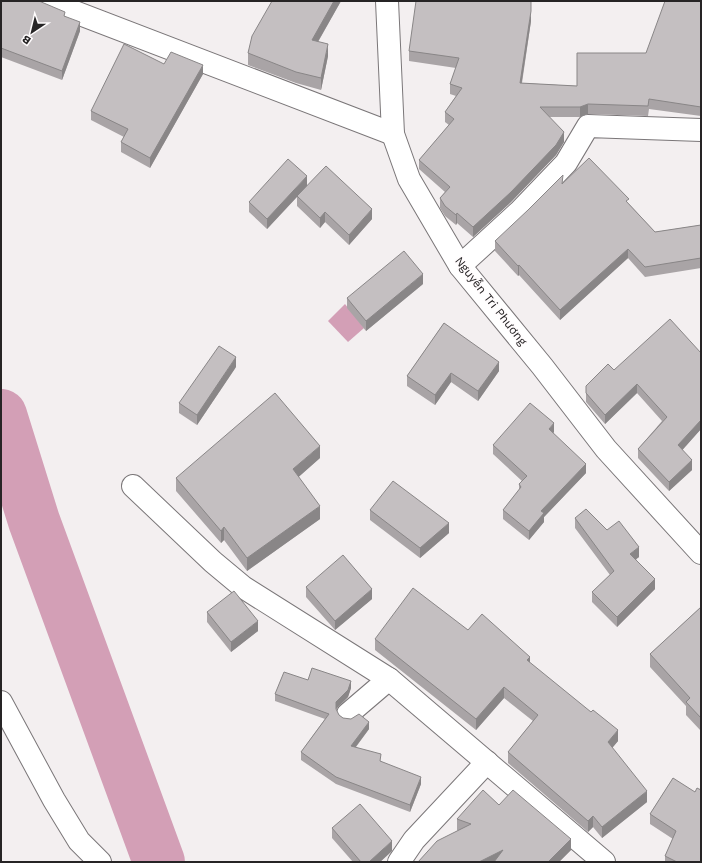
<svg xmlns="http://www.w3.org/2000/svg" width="702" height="863" font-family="'Work Sans',sans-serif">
  <rect width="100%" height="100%" fill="#f3eff0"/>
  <path fill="#d39fb6" d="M345 304 364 328 348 342 328 321Z"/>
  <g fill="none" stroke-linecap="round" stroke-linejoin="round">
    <path stroke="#d39fb6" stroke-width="52" d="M1 415 34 521 159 862"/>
    <g stroke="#7a7678" stroke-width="24">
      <g id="minor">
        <path d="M46 1 393 134"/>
        <path d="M387 1 393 134 409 179 460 266 542 366 606 449 701 553"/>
        <path d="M460 266 520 211 566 163 588 126 701 130"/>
        <path d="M133 486 213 562 243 587 389 679 604 862"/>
        <path d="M1 702 54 800 79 841 100 862"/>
        <path d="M348 714 389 679"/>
        <path d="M399 862 414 840 487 762"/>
      </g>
    </g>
    <use href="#minor" stroke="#fff" stroke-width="22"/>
  </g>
  <g fill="#a9a4a6">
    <path d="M1 1 65 16 80 31 62 80 1 57Z"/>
    <path d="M272 1H341L318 42 328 56 321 90 296 83 248 65V53Z"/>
    <path d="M701 1V116L649 109 648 116 588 114 580 117H549L564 142 556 155 511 202 473 237 457 223 456 225 445 216 440 208V198L445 192 419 169V160L449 125 445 122V112L456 96 450 94V84L456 68 409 61V51L531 21 522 83 577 86 646 53Z"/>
    <path d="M164 64 203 74 150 168 121 152V142L124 137 91 120V111Z"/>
    <path d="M563 184 629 204 655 232 701 225V268L645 277 628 258 560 320 519 275 518 276 495 251V241Z"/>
    <path d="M307 186 372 219 349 245 325 222 320 228 297 206V197L267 229 249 212V202Z"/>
    <path d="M423 284 366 331 347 308V298Z"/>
    <path d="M444 323 499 371 478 401 451 382 435 405 407 386V376Z"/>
    <path d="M701 353V429L682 450 692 470 669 491 638 458V449L662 421 637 393 605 424 586 402V386L614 370Z"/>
    <path d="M236 367 197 425 179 413V403Z"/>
    <path d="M554 432 553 433 586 473 544 517V522L529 540 503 519V510L519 490V484L522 481 493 454V445Z"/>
    <path d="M320 458 298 477 320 519 247 571 224 540 221 543 176 491V478Z"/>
    <path d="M370 510 449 533 420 558 370 520Z"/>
    <path d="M575 518 607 530 639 557 636 559 655 589 617 627 592 602V592L610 575 575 528Z"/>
    <path d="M306 587 372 599 335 630 306 597Z"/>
    <path d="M701 607V731L686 715V706L650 667V654Z"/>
    <path d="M207 612 258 631 231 652 207 622Z"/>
    <path d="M468 630 530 663 618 741 612 748 647 802 602 838 593 827 588 832 508 763V752L533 721 504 698 476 730 375 650V639Z"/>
    <path d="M308 680 351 688 348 697 336 709V710L339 715 343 718 369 729 356 747 421 784 410 812 336 784 301 760V752L325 719 275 701V694Z"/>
    <path d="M673 778 701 862H665V856L673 839 650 824V814Z"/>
    <path d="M499 805 571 850 559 862H418L458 830H457V819Z"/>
    <path d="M332 828 392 851 380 862H353L332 838Z"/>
  </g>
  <g fill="#898687">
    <path d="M334 1H341L312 52V40Z"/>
    <path d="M531 11V21L520 93V83Z"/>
    <path d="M80 22V31L62 80V71Z"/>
    <path d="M328 44V56L321 90V78Z"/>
    <path d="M203 65V74L150 168V158Z"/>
    <path d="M588 104V114L580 117V107Z"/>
    <path d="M564 132V142L556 155 511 202 473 237V227Z"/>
    <path d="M307 176V186L267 229V219Z"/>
    <path d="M372 209V219L349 245V235Z"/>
    <path d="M325 212V222L320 228V218Z"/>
    <path d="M457 213V223L456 225V215Z"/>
    <path d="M628 249V258L560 320V310Z"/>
    <path d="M519 265V275L518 276V266Z"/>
    <path d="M423 274V284L366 331V321Z"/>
    <path d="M236 357V367L197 425V415Z"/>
    <path d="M499 362V371L478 401V391Z"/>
    <path d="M451 373V382L435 405V395Z"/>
    <path d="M637 384V393L605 424V415Z"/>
    <path d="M701 420V429L678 455V445Z"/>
    <path d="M554 423V432L549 438V429Z"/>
    <path d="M320 446V458L293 482V469Z"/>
    <path d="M692 460V470L669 491V482Z"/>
    <path d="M586 464V473L544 517V522L529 540V531L541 511Z"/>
    <path d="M320 506V519L247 571V558Z"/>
    <path d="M449 523V533L420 558V548Z"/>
    <path d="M224 527V540L221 543V531Z"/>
    <path d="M639 547V557L630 564V554Z"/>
    <path d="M655 579V589L617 627V617Z"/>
    <path d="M372 589V599L335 630V621Z"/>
    <path d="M258 621V631L231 652V642Z"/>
    <path d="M530 657V668L527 660Z"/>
    <path d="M351 681V688L348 697 336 709V717V702Z"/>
    <path d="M504 687V698L476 730V719Z"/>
    <path d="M369 722V729L351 753V746Z"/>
    <path d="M618 730V741L608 753V742Z"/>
    <path d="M421 777V784L410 812V805Z"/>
    <path d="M647 791V802L602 838V827Z"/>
    <path d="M593 816V827L588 832V821Z"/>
    <path d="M571 839V850L559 862H548Z"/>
    <path d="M392 841V851L380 862H369Z"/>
    <path d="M503 850 501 862H479Z"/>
  </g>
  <g fill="#c4bfc1" stroke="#898687">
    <path d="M1 1H39L65 12 64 16 80 22 62 71 1 48Z"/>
    <path d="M272 1H334L312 40 328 44 321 78 296 72 248 53 252 36Z"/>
    <path d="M416 1H531V11L520 83 577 86V53H646L665 1H701V107L649 99 648 106 588 104 580 107H540L564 132 556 145 511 192 473 227 457 213 456 215 445 206 440 198 450 187 419 160 454 119 445 112 462 88 450 84 459 58 409 51Z"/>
    <path d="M124 44 164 64 171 52 203 65 150 158 121 142 128 129 91 111Z"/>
    <path d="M589 158 629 199 626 201 655 232 701 225V258L645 267 628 249 560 310 519 265 518 266 495 241 528 210 563 175 562 184Z"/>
    <path d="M288 159 307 176 267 219 249 202Z"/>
    <path d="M326 166 372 209 349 235 325 212 320 218 297 196Z"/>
    <path d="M404 251 423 274 366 321 347 298Z"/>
    <path d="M670 319 701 353V420L678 445 692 460 669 482 638 449 667 417 637 384 605 415 586 393V386L608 364 614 370Z"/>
    <path d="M444 323 499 362 478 391 451 373 435 395 407 376Z"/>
    <path d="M219 346 236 357 197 415 179 403Z"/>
    <path d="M275 393 320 446 293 469 320 506 247 558 224 527 221 531 176 478Z"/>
    <path d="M530 403 554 423 549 429 586 464 541 511 544 513 529 531 503 510 521 487 519 484 527 476 493 445Z"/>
    <path d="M393 481 449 523 420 548 370 510Z"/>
    <path d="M586 509 607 530 619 521 639 547 630 554 655 579 617 617 592 592 614 571 575 518Z"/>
    <path d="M343 555 372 589 335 621 306 587Z"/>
    <path d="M413 588 468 630 482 614 530 657 527 660 591 712 593 710 618 730 608 742 647 791 602 827 593 816 588 821 508 752 538 715 504 687 476 719 375 639Z"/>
    <path d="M234 591 258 621 231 642 207 612Z"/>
    <path d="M701 607V718L686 702 690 698 650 654Z"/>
    <path d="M312 668 351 681 348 690 336 702V709L339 715 343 718 351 719 359 714 369 722 351 746 381 754 380 761 421 777 410 805 336 777 301 752 329 714 275 694 284 672 308 680Z"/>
    <path d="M673 778 695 792 697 788 701 790V862H677L665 856 676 831 650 814Z"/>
    <path d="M483 790 499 805 513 790 571 839 548 862H494L503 850 479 862H418L437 841 471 824 457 819Z"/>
    <path d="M360 804 392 841 369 862H361L332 828Z"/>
  </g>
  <g text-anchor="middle" stroke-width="3" stroke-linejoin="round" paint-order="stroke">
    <g font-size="12" fill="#262425" stroke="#fffcfd">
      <text transform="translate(491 301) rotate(52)" y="4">Nguyễn Tri Phương</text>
    </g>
  </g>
  <rect width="702" height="863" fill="none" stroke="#262425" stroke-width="4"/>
  <g transform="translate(32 32) rotate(215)" stroke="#fffcfd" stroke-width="3" paint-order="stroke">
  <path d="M0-3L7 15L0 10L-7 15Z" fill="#262425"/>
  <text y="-6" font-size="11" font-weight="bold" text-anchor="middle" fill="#262425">B</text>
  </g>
</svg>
